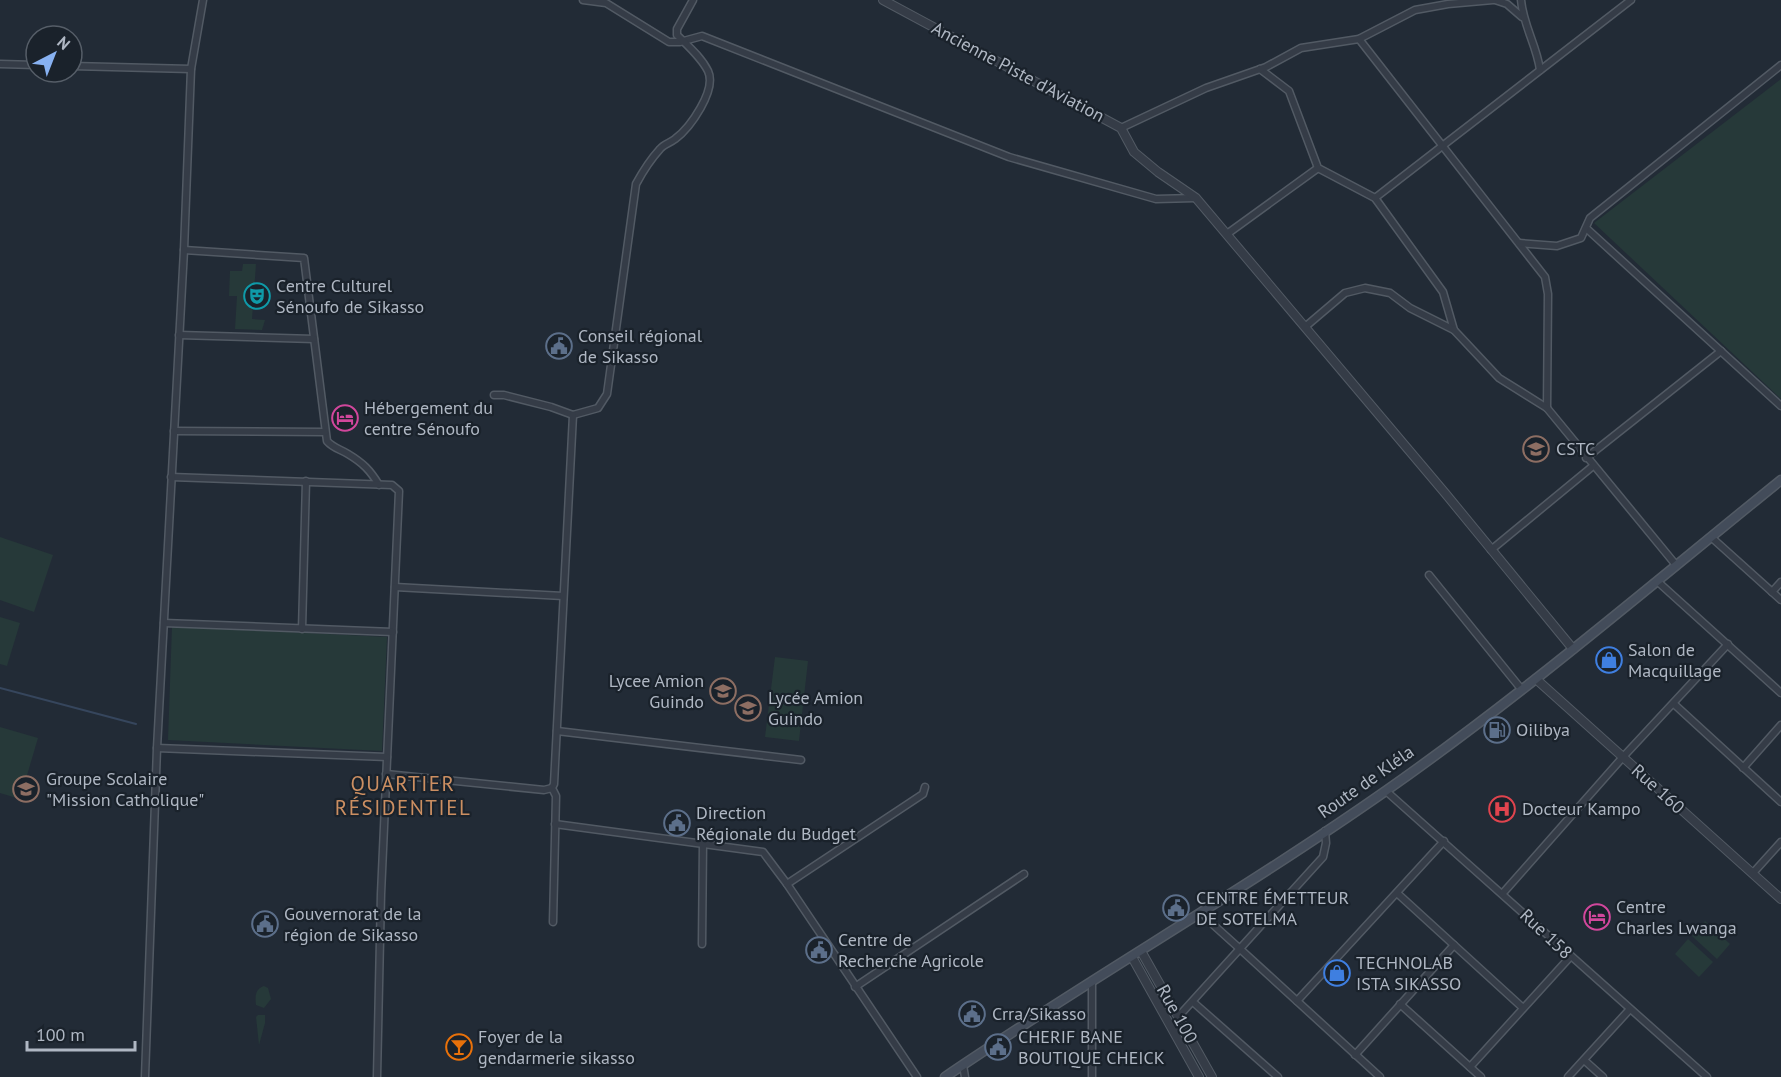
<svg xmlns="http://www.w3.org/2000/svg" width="1781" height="1077" font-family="'PT Sans',sans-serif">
  <rect width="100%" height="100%" fill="#222b36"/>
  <g fill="#263939">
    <path d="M1781 79V399L1594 223Z"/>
    <path d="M243 264H256L252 319 265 320 262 330 235 329 237 296H229L230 271H242Z"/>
    <path d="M0 537 53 555 34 612 0 600Z"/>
    <path d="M0 617 20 623 7 666 0 664Z"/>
    <path d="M172 626 387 637 382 751 168 740Z"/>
    <path d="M775 657 808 661 799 741 765 737Z"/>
    <path d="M0 727 38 738 20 799 0 793Z"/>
    <path d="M1705 921 1730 944 1717 959 1692 936Z"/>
    <path d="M1688 939 1713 962 1699 977 1675 954Z"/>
    <path d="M264 986 268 988 271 999 264 1008 256 1005C255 996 255 989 264 986Z"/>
    <path d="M258 1015H265V1023L259 1045 256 1017Z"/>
  </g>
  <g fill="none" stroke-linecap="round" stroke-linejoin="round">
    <path stroke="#36465d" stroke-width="2" d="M0 688 136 724"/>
    <g stroke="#525a64" stroke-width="9">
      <g id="minor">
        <path d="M583 0 606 3 669 42H680L702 36 1009 157 1156 199 1195 198"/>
        <path d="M1495 0 1507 4 1522 17"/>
        <path d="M1521 0C1523 25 1537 46 1540 70"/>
        <path d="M1359 39 1545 277 1548 294 1547 408"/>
        <path d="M0 64 36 65"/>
        <path d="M72 66 191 69"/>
        <path d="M1260 69 1289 91 1318 168 1375 198 1443 292 1454 330"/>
        <path d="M1121 128 1206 88 1266 67 1301 48 1359 39 1415 10 1448 4 1493 0"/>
        <path d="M1375 198 1631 0"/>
        <path d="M1586 228 1781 406"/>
        <path d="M1227 234 1318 168"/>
        <path d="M1519 243 1557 246 1581 238 1590 218 1781 65"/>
        <path d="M184 250 304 258 327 441C333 448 340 449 348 454 363 463 370 470 379 485"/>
        <path d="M1305 327 1345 293 1365 288 1390 293 1410 308 1454 330 1499 378 1547 408 1676 565"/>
        <path d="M179 335 314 339"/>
        <path d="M494 395H504L551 407 573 415 598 408 607 394 636 184C643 171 650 160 660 149 664 144 670 143 675 139 690 128 717 90 708 71 701 57 688 46 677 35V29L693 0"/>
        <path d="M174 431 325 432"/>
        <path d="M1586 458 1721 351"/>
        <path d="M171 477 392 485 399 491 381 894 377 1077"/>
        <path d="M1711 537 1781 600"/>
        <path d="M1491 550 1593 466"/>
        <path d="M1429 575 1522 690"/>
        <path d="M1657 581 1781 693"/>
        <path d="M395 587 563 596"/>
        <path d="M1772 592 1781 582"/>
        <path d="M164 623 393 632"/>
        <path d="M302 629 306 481"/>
        <path d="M1674 704 1781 802"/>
        <path d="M557 731 801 760"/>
        <path d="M157 748 387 757"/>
        <path d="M1743 768 1781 725"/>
        <path d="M386 774 544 790 552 788"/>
        <path d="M1386 791 1707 1077"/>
        <path d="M555 824 763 852 787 884 917 1077"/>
        <path d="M1753 873 1781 842"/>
        <path d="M787 884 923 794 925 787"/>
        <path d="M1397 893 1523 1008"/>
        <path d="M1503 893 1623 757 1728 644"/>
        <path d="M1203 912 1208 920 1239 948 1380 1077"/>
        <path d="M553 922 556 796 552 788 554 784 573 415"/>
        <path d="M702 944 703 843"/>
        <path d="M1092 982V1077"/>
        <path d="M855 987 1024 874"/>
        <path d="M1297 1001 1444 841"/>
        <path d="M1193 1002 1278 1077"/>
        <path d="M1400 1004 1481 1077"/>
        <path d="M1178 1017 1323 857 1326 843 1325 831"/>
        <path d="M1355 1055 1454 945"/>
        <path d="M1584 1060 1603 1077"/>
        <path d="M963 1065 965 1077"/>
        <path d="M1470 1067 1570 957"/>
        <path d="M145 1077 157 748 184 250 191 69 203 0"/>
        <path d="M1568 1077 1630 1009"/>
      </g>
    </g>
    <g stroke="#525a64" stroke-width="10">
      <g id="tertiary">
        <path d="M883 0 1121 128 1134 152 1158 172 1196 198 1445 493 1573 649"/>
        <path d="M1536 679 1781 899"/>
        <path d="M1141 951 1212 1077"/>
        <path d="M1132 957 1199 1077"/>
      </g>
    </g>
    <g stroke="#525a64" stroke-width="11">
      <path id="secondary" d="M945 1077C1090 978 1243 891 1387 790 1524 694 1651 585 1781 480"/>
    </g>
    <use href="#minor" stroke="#353c47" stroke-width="6"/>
    <use href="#tertiary" stroke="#353c47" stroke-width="8"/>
    <use href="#secondary" stroke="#434c5a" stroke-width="8"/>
  </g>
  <defs>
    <g id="theatre-ring" transform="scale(1.35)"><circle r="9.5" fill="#1a222b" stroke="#0f9aa8" stroke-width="1.5"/><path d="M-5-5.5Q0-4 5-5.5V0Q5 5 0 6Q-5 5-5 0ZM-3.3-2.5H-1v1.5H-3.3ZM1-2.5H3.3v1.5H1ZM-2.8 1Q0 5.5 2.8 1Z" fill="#0f9aa8"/></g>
    <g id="civic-ring" transform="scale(1.35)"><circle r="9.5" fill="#1a222b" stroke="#5c6f8a" stroke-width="1.5"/><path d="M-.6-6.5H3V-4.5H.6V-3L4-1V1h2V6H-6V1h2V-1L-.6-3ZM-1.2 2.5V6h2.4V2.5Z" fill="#5c6f8a"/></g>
    <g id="hotel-ring" transform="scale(1.35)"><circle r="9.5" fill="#1a222b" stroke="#d1479c" stroke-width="1.5"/><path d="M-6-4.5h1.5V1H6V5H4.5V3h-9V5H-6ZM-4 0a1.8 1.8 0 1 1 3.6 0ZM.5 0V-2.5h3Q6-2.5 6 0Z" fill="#d1479c"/></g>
    <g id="school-ring" transform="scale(1.35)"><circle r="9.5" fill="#1a222b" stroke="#8d6e63" stroke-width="1.5"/><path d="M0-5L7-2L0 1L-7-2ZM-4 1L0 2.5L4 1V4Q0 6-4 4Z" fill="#8d6e63"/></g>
    <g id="shop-ring" transform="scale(1.35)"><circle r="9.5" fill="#1a222b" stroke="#3f7fe0" stroke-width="1.5"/><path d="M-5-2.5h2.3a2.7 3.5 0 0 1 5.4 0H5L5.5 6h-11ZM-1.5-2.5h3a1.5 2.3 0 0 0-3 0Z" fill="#3f7fe0"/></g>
    <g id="fuel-ring" transform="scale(1.35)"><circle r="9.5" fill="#1a222b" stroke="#5c6f8a" stroke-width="1.5"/><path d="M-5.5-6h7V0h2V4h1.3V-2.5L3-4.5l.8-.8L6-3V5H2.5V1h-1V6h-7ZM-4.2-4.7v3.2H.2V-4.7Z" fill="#5c6f8a"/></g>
    <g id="hospital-ring" transform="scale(1.35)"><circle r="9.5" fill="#1a222b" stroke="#e0444e" stroke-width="1.5"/><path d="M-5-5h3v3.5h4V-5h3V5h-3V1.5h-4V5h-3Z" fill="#e0444e"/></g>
    <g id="bar-ring" transform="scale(1.35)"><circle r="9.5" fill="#1a222b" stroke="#e8710a" stroke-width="1.5"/><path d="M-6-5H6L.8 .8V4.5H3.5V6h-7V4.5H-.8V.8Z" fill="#e8710a"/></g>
  </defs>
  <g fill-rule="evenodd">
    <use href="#theatre-ring" x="257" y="296"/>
    <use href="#civic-ring" x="559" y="346"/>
    <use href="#hotel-ring" x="345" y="418"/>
    <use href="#school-ring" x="1536" y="449"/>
    <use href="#shop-ring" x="1609" y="660"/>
    <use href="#school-ring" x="723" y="691"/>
    <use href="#school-ring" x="748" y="708"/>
    <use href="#fuel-ring" x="1497" y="730"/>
    <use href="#school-ring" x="26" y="789"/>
    <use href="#hospital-ring" x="1502" y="809"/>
    <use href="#civic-ring" x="677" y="823"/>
    <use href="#civic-ring" x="1176" y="908"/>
    <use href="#hotel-ring" x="1597" y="917"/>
    <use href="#civic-ring" x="265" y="924"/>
    <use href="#civic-ring" x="819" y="950"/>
    <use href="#shop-ring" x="1337" y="973"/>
    <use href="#civic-ring" x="972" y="1014"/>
    <use href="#bar-ring" x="459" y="1047"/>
    <use href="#civic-ring" x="998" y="1047"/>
  </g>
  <g text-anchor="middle" stroke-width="4.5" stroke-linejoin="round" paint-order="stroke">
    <g font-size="18" fill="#afb7c3" stroke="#1a222b">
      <text transform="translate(1018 72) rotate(28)" y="6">Ancienne Piste d'Aviation</text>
      <text transform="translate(1366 782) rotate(-35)" y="6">Route de Kléla</text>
      <text transform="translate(1658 789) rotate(42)" y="6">Rue 160</text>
      <text transform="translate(1546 934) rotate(43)" y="6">Rue 158</text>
      <text transform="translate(1177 1014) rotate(61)" y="6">Rue 100</text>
    </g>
    <g font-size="18" fill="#afb7c3" stroke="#1a222b" text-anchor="start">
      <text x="276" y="292">Centre Culturel<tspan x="276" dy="21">Sénoufo de Sikasso</tspan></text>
      <text x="578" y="342">Conseil régional<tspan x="578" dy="21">de Sikasso</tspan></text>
      <text x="364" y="414">Hébergement du<tspan x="364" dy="21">centre Sénoufo</tspan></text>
      <text x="1556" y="455">CSTC</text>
      <text x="1628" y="656">Salon de<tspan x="1628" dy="21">Macquillage</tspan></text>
      <text x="704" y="687" text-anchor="end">Lycee Amion<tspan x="704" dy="21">Guindo</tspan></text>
      <text x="768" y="704">Lycée Amion<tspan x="768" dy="21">Guindo</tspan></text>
      <text x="1516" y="736">Oilibya</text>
      <text x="46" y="785">Groupe Scolaire<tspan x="46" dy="21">"Mission Catholique"</tspan></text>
      <text x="1522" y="815">Docteur Kampo</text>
      <text x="696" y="819">Direction<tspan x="696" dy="21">Régionale du Budget</tspan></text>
      <text x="1196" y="904">CENTRE ÉMETTEUR<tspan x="1196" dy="21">DE SOTELMA</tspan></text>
      <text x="1616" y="913">Centre<tspan x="1616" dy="21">Charles Lwanga</tspan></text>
      <text x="284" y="920">Gouvernorat de la<tspan x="284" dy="21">région de Sikasso</tspan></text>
      <text x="838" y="946">Centre de<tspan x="838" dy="21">Recherche Agricole</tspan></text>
      <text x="1356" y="969">TECHNOLAB<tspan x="1356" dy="21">ISTA SIKASSO</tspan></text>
      <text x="992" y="1020">Crra/Sikasso</text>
      <text x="478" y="1043">Foyer de la<tspan x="478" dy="21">gendarmerie sikasso</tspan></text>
      <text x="1018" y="1043">CHERIF BANE<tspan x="1018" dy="21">BOUTIQUE CHEICK</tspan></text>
    </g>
    <g font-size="21" letter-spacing="1.5" fill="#cc8f62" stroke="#1a222b">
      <text x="403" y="791">QUARTIER<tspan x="403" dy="24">RÉSIDENTIEL</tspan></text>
    </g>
  </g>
  <g transform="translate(54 54) rotate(42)"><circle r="28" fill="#1a222b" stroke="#565e68" stroke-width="1.5"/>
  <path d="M0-4.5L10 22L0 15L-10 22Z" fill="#87b1f1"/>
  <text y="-9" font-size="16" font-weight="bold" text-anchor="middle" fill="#afb7c3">N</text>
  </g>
  <path d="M27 1041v9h108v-9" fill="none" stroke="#afb7c3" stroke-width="3"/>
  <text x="36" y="1041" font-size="18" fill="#afb7c3" stroke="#1a222b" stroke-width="4.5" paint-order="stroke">100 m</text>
</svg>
